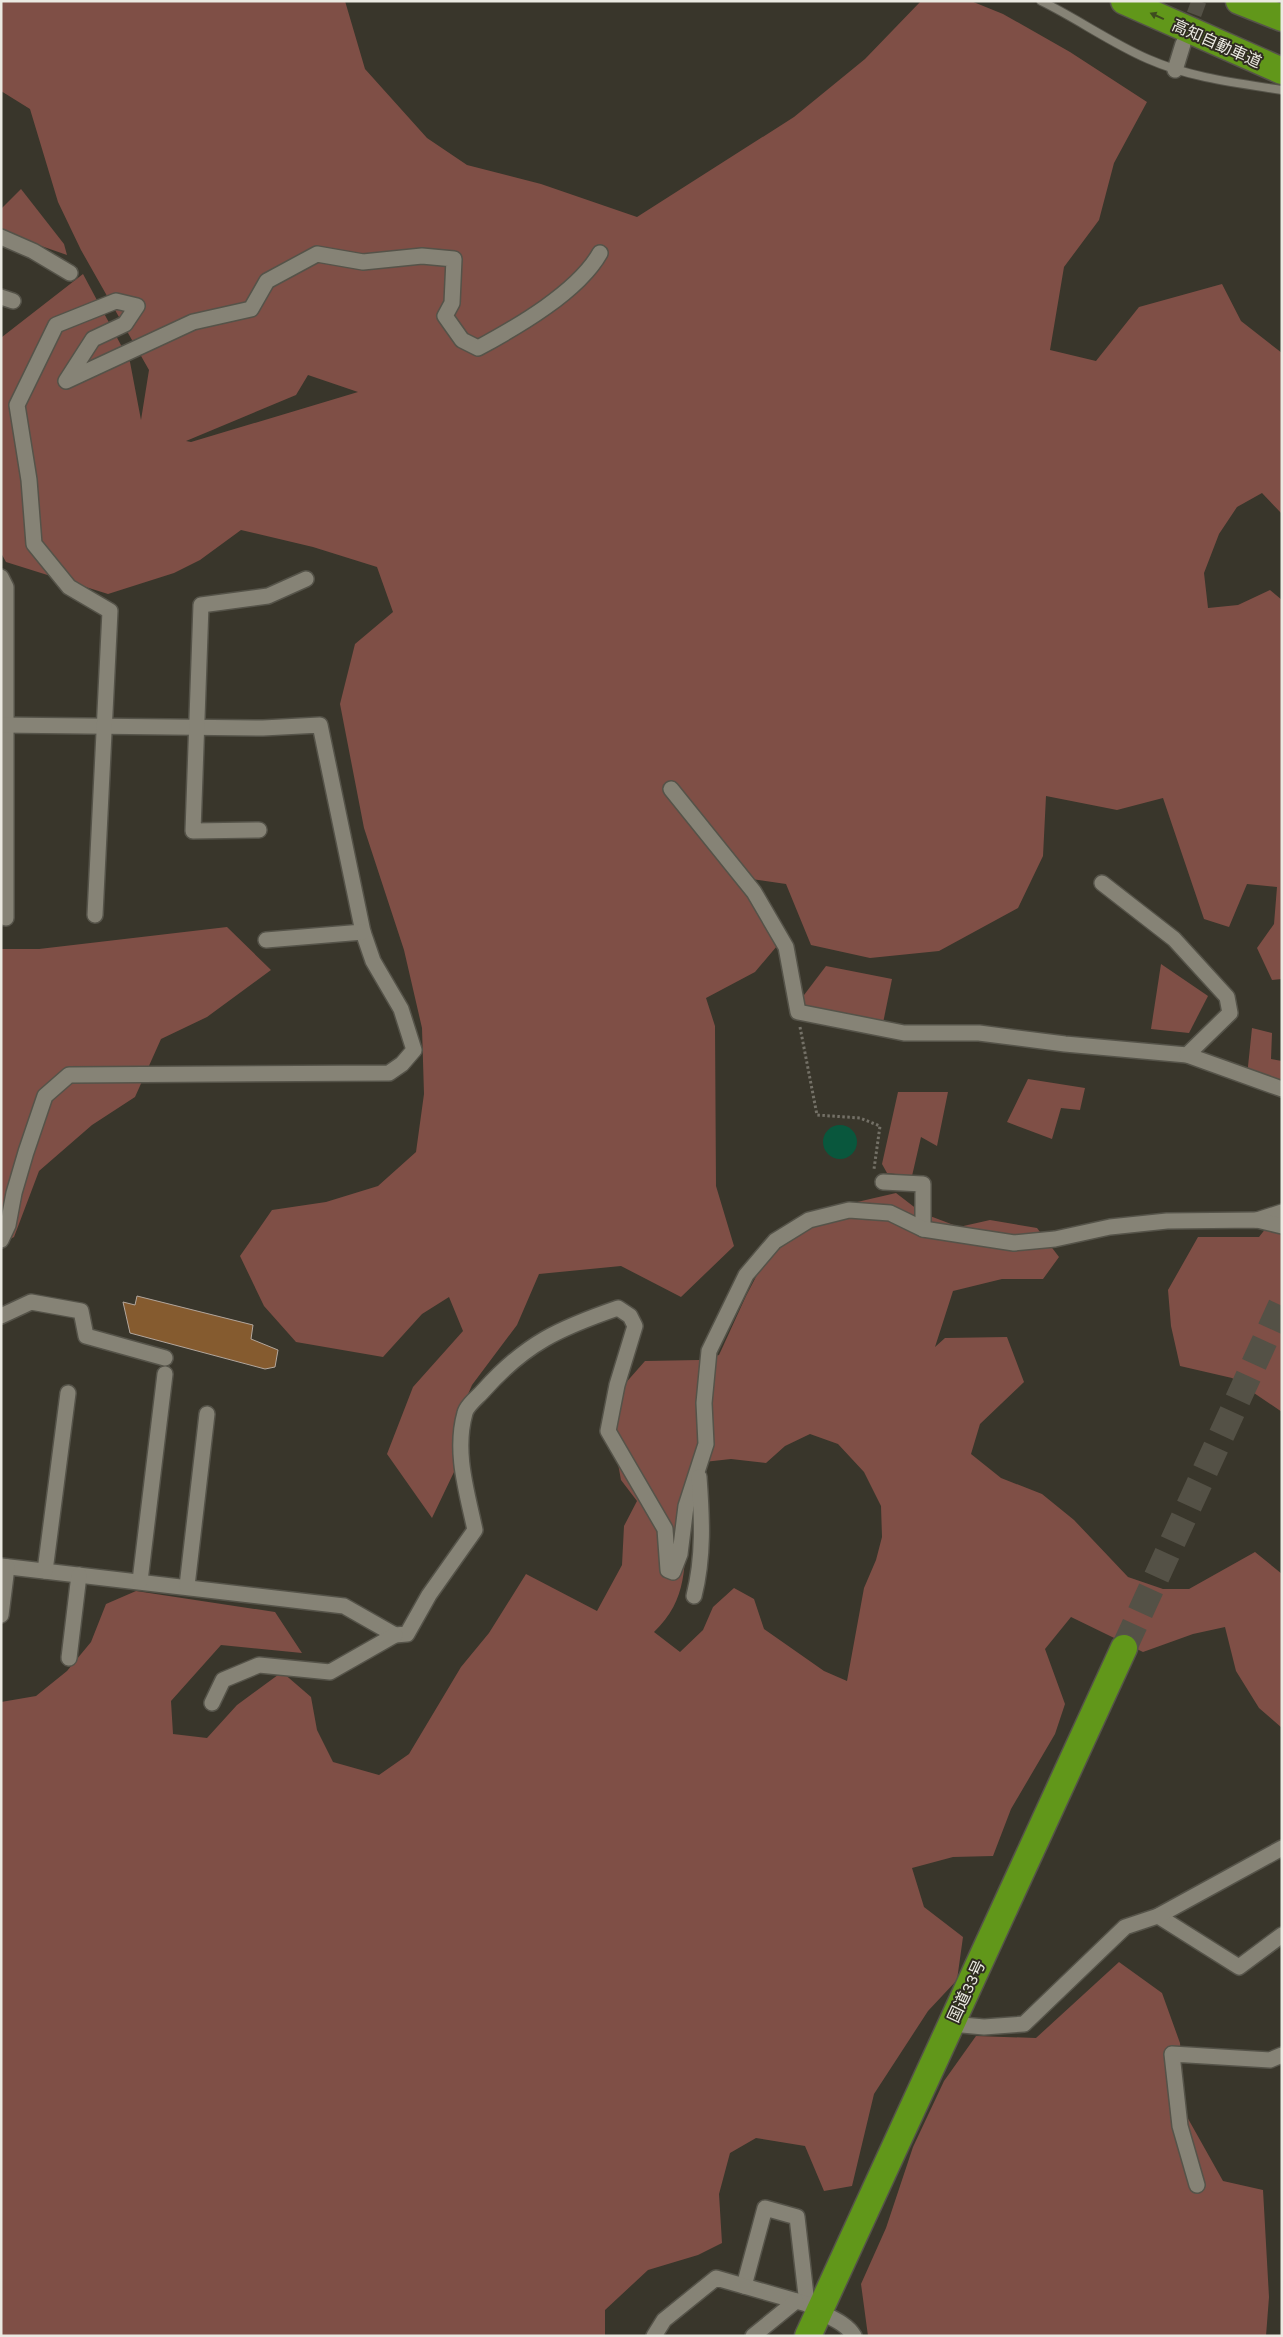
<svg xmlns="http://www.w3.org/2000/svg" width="1283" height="2337" font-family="Karla,'Noto Sans JP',sans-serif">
  <rect width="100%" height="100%" fill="#39362b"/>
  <g fill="#7f4f46" fill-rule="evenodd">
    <path d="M1 1H345L365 69 427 138 467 165 541 184 637 217 794 117 865 59 921 1H971L1003 14 1070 52 1147 102 1114 163 1099 220 1064 267 1050 350 1096 361 1139 307 1222 284 1241 321 1282 353V514L1262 493 1237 507 1219 534 1204 573 1208 608 1238 605 1270 590 1282 600V979L1272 980 1257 948 1274 924 1277 887 1247 884 1229 927 1204 919 1163 798 1117 810 1046 796 1043 856 1018 908 939 951 870 958 811 945 786 884 751 879 744 890 777 946 755 972 706 998 715 1026 716 1186 734 1246 681 1297 621 1266 539 1274 517 1325 472 1385 453 1429 454 1472 432 1518 387 1454 413 1387 463 1331 449 1297 422 1314 383 1357 296 1342 264 1306 240 1256 272 1210 326 1202 378 1186 416 1152 424 1094 422 1028 404 950 364 828 340 704 355 644 393 612 377 567 313 547 241 530 200 560 174 573 108 594 6 562 1 553 2 337 83 274 130 362 141 420 149 370 81 250 58 202 30 109 1 91ZM308 375 358 392 191 442 186 441 296 395Z"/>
    <path d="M21 189 64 244 67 255 1 232V209Z"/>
    <path d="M227 927 271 970 207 1017 161 1039 135 1097 92 1125 39 1171 14 1237 1 1244V949H39Z"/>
    <path d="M1161 964 1208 996 1189 1033 1151 1029Z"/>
    <path d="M826 966 892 979 883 1023 801 1007V999Z"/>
    <path d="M1252 1028 1272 1033 1271 1059 1282 1061V1087L1247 1076Z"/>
    <path d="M1028 1079 1085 1088 1080 1110 1061 1108 1052 1139 1007 1122Z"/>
    <path d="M898 1092H948L937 1146 921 1137 912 1176 887 1173 882 1164Z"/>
    <path d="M896 1193 922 1213 959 1227 990 1220 1037 1228 1059 1257 1043 1279H1002L953 1291 935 1347 945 1338 1007 1337 1024 1382 980 1424 971 1454 1001 1478 1042 1494 1074 1520 1128 1577 1163 1589H1189L1255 1552 1282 1574V1728L1259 1708 1236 1671 1225 1627 1193 1634 1143 1652 1071 1617 1045 1649 1065 1704 1055 1734 1011 1809 993 1856 953 1857 912 1868 924 1907 963 1937 957 1980 928 2011 874 2094 852 2186 824 2191 805 2146 756 2138 730 2153 719 2194 722 2243 698 2255 648 2270 605 2310V2336H1V1702L36 1696 67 1671 91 1642 106 1604 136 1591 275 1612 302 1653 221 1645 171 1701 173 1734 207 1738 237 1705 282 1672 311 1697 317 1730 333 1762 379 1775 409 1754 461 1667 489 1633 526 1574 597 1611 622 1565 624 1526 637 1501 621 1480 612 1431 623 1386 645 1361 699 1360 719 1355 746 1296 771 1248 814 1212ZM810 1434 838 1444 864 1472 881 1506 882 1537 876 1560 864 1588 847 1681 824 1671 764 1629 754 1599 734 1588 713 1607 703 1630 680 1652 654 1632C693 1595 682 1556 689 1509 692 1494 699 1477 704 1462L731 1459 766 1463 785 1446Z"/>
    <path d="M1282 1208V1412L1232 1378 1180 1366 1171 1326 1168 1290 1198 1237H1259Z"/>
    <path d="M1119 1962 1162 1993 1180 2043 1186 2115 1223 2181 1263 2190 1269 2297 1266 2336H868L861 2284 886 2228 913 2147 944 2081 976 2036 1036 2038Z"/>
  </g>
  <circle fill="#09573d" cx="840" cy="1142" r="17"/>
  <path fill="#855b2f" stroke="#b3a79d" d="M137 1296 253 1325 251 1339 278 1350 275 1367 265 1369 130 1333 123 1302 135 1305Z"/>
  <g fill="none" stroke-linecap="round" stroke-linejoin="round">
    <path stroke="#545146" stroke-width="15" stroke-dasharray="15 8" stroke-linecap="butt" d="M1186 36 1199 1"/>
    <path stroke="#545146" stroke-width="26" stroke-dasharray="26 13" stroke-linecap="butt" d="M1124 1648 1282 1303"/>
    <g stroke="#555349" stroke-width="10">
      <path id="lane" d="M1041 1C1078 19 1111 43 1148 59 1191 78 1237 83 1282 90"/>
    </g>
    <g stroke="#555349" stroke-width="18">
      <g id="street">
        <path d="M1175 70 1183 44"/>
        <path d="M1 237 33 251 70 273"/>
        <path d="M1 297 13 301"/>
        <path d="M1 577 6 587V918"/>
        <path d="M1 725 263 728 320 725 363 932 373 961 401 1009 414 1050 402 1064 389 1073 69 1075 45 1096 26 1152 14 1193 8 1225 1 1240"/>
        <path d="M671 789 754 892 786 947 798 1012 904 1033H979L1065 1044 1187 1055 1282 1089"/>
        <path d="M259 830 193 831 201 605 268 596 306 579"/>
        <path d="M1102 883 1174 939 1227 997 1230 1013 1187 1055"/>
        <path d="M95 915 110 611 69 587 34 544 29 480 17 405 56 325 116 301 137 306 125 324 93 339 66 381 193 322 251 309 267 281 317 254 363 262 422 256 454 259 452 303 445 316 462 340 478 348C517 327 578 292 600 253"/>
        <path d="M266 940 363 932"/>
        <path d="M883 1182 923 1184V1229"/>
        <path d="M1257 1220 1282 1212"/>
        <path d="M1 1316 31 1302 81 1311 86 1336 165 1358"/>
        <path d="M1 1566 344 1606 395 1635 407 1634 429 1595 475 1530C467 1492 454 1452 465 1413 467 1405 478 1397 484 1390 526 1343 560 1328 618 1308L630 1316 635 1326 617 1385 608 1431 665 1529 668 1570 673 1572 680 1554 686 1506 706 1444 704 1403 709 1351 746 1275 775 1241 809 1220 849 1210 890 1213 923 1229 1014 1243 1055 1239 1110 1227 1167 1221 1257 1220 1282 1226"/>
        <path d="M45 1571 68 1393"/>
        <path d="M140 1581 165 1374"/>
        <path d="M187 1586 207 1414"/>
        <path d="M694 1596C704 1556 702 1518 699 1477"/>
        <path d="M1 1615 7 1567"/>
        <path d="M69 1658 79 1575"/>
        <path d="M212 1703 223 1680 259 1665 330 1672 395 1635"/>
        <path d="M1158 1916 1239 1967 1282 1935"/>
        <path d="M951 2024 984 2027 1024 2024 1125 1927 1158 1916 1282 1848"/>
        <path d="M1197 2185 1180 2126 1172 2054 1270 2060 1282 2055"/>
        <path d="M744 2286 765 2208 797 2217 807 2304"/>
        <path d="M654 2336 664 2320 716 2278 807 2304C821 2315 845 2320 854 2336"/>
        <path d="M753 2336 796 2301"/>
      </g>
    </g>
    <g stroke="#555349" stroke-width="29">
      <g id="highway">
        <path d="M1124 1 1282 71"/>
        <path d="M1239 1 1282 18"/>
        <path d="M808 2336 1124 1648"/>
      </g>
    </g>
    <path stroke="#747167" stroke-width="3" stroke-dasharray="2.5 2.5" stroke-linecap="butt" d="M800 1027 817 1115 860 1118 880 1126 874 1169"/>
    <use href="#lane" stroke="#868376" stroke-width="8"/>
    <use href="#street" stroke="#868376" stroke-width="15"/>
    <use href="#highway" stroke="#61971a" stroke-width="26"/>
  </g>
  <defs><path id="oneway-solid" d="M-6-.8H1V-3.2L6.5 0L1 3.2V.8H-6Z" transform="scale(1.25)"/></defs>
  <use fill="#3e4c1f" href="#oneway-solid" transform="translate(1157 16) rotate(-156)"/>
  <g text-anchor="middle" stroke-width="4" stroke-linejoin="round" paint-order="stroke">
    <g font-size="16" fill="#ebeae2" stroke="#2f2c21">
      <text transform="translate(1217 43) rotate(24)" y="6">高知自動車道</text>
      <text transform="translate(966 1991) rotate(-65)" y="6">国道33号</text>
    </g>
  </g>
  <rect width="1283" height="2337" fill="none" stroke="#ebeae2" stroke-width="5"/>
</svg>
